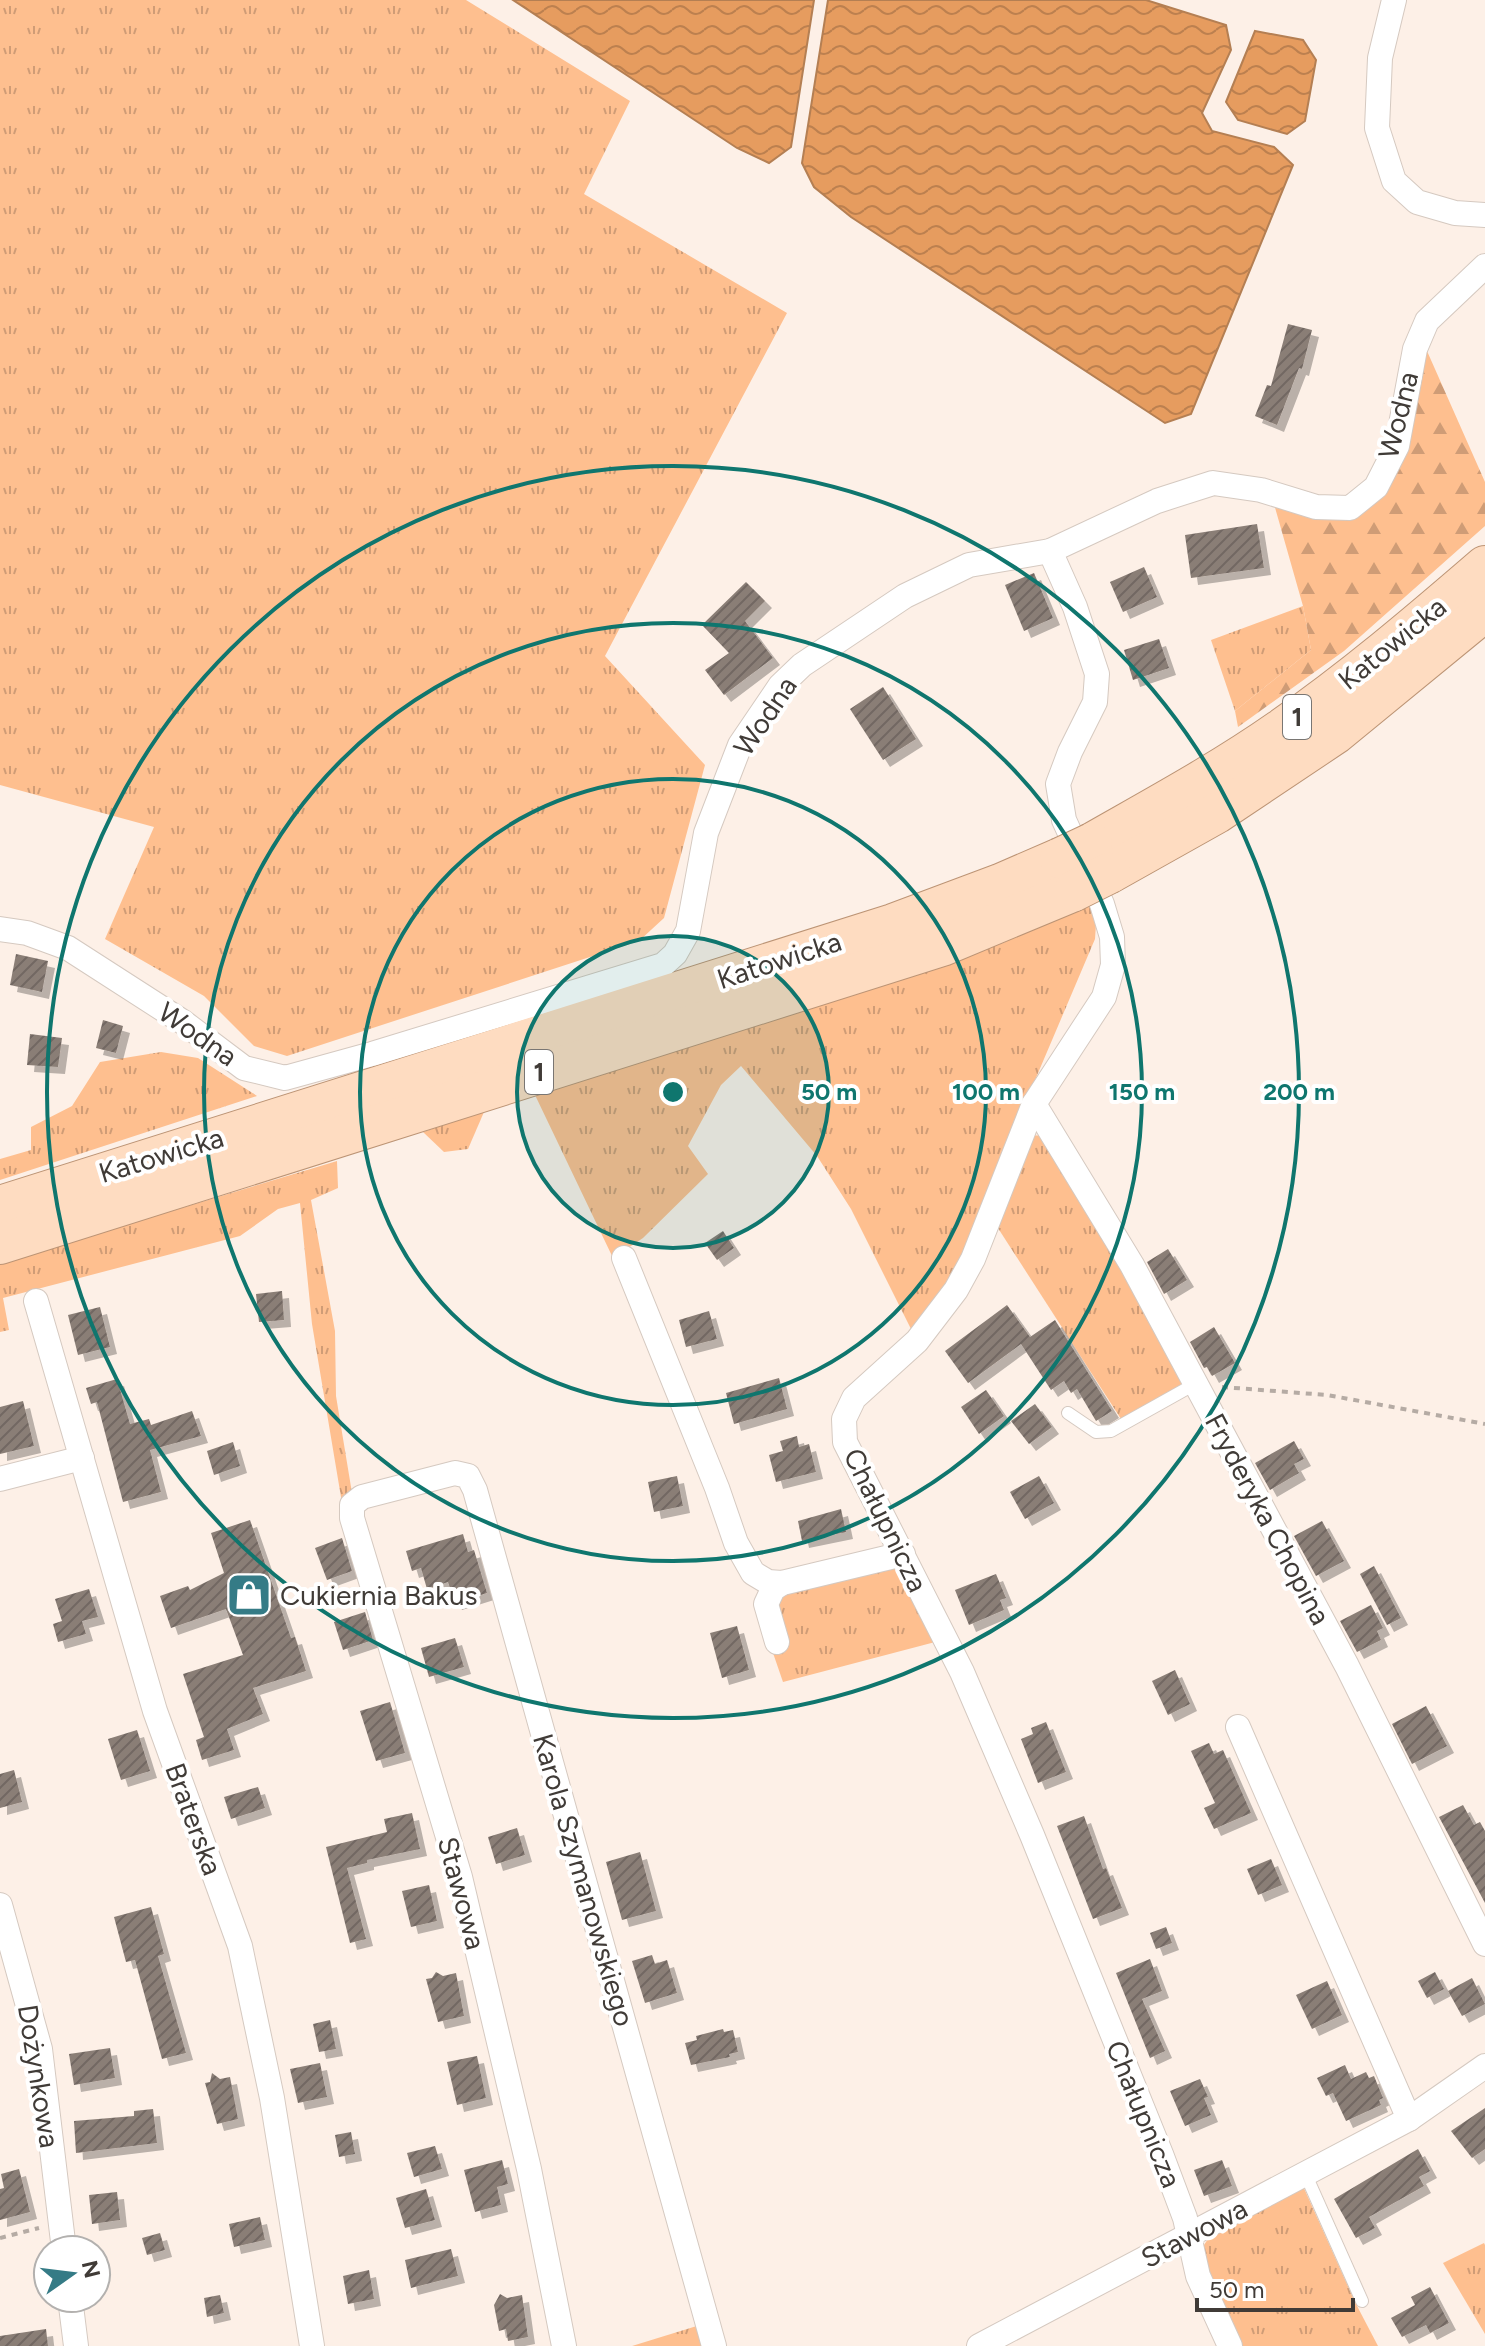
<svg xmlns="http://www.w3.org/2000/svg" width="1485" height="2346" font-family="Figtree,sans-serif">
  <defs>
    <pattern id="grass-tufts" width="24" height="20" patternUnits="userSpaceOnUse" patternTransform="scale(2)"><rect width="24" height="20" fill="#febf8f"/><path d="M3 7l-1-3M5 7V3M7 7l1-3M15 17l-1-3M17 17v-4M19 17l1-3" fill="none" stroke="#cf9c76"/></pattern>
    <pattern id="forest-firs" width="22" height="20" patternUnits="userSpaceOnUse" patternTransform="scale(2)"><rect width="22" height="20" fill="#febf8f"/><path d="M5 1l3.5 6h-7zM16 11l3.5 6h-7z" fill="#cf9c76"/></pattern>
    <pattern id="water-waves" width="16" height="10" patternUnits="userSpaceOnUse" patternTransform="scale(2)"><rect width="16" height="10" fill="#e69c5f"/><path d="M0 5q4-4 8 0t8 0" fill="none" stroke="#bc804f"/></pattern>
    <pattern id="building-hatch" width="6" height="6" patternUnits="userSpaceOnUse" patternTransform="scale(2)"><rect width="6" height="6" fill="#8a7e76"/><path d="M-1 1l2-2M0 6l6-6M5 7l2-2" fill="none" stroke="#726862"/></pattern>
    <filter id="shadow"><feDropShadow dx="7" dy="7" stdDeviation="0" flood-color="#0004"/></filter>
  </defs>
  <rect width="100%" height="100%" fill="#fdf0e7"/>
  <g fill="url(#grass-tufts)">
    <path d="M0 0H466L630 101 584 194 787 313 605 656 705 765 664 918 639 941 287 1056 254 1046 204 996 105 939 154 827 0 785Z"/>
    <path d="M1303 606 1311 650 1235 711 1211 640Z"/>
    <path d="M1089 902 1096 924 1095 939 1027 1099 968 1253 912 1331 851 1209 817 1156 741 1066 721 1085 688 1146 708 1174 643 1238 613 1258 535 1095 1003 943Z"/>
    <path d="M161 1052 198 1058 257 1096 0 1180V1159L31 1150V1127L72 1106 100 1062Z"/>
    <path d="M484 1112 468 1149 444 1152 423 1132Z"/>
    <path d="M1029 1135 1045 1136 1139 1291 1184 1382 1175 1389 1121 1419 996 1225Z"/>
    <path d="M337 1161 338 1188 311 1200 335 1331 336 1396 352 1493 343 1509 312 1324 300 1203 278 1209 240 1236 3 1298 9 1330 0 1332V1263Z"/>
    <path d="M894 1568 908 1578 939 1641 783 1682 773 1653 774 1600 785 1590Z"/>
    <path d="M1303 2186 1356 2304 1378 2346H1242L1203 2265 1204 2245 1214 2230Z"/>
    <path d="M1484 2243 1485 2245V2334L1443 2263Z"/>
    <path d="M700 2325 706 2346H632Z"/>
  </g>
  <path fill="url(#forest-firs)" d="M1427 351 1485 482V526L1344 651 1238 727 1235 711 1311 650 1303 606 1274 504 1326 519 1354 515Z"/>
  <g fill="url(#water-waves)" stroke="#b47f53" stroke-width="2">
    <path d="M513 0H814L791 147 769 163 737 148Z"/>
    <path d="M828 0H1146L1226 25 1231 50 1202 113 1212 131 1274 147 1293 165 1191 414 1165 423 851 217 814 187 802 163Z"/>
    <path d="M1255 31 1303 40 1316 60 1305 121 1287 134 1238 120 1226 102Z"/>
  </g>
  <g fill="url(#building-hatch)" filter="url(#shadow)">
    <path d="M1288 324 1312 330 1302 369 1299 368 1277 425 1255 416 1267 385 1271 386Z"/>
    <path d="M1257 524 1264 568 1191 578 1185 535Z"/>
    <path d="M1144 567 1157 597 1123 612 1110 582Z"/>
    <path d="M1034 573 1053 618 1024 631 1005 585Z"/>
    <path d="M746 582 765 601 745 621 773 658 724 695 705 670 729 653 702 625Z"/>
    <path d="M1159 639 1169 668 1133 680 1124 650Z"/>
    <path d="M883 687 916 739 883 760 850 709Z"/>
    <path d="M16 954 48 961 42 992 10 985Z"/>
    <path d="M103 1020 123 1026 116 1053 96 1048Z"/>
    <path d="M30 1034 62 1038 58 1067 27 1065Z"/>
    <path d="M723 1231 734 1248 717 1260 705 1243Z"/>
    <path d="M1168 1249 1187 1280 1164 1294 1147 1262Z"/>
    <path d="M282 1291 284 1320 259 1322 256 1294Z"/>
    <path d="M1007 1305 1030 1337 1055 1320 1112 1411 1096 1421 1077 1389 1071 1393 1064 1381 1051 1390 1021 1344 968 1383 945 1351Z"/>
    <path d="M100 1307 110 1347 78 1355 68 1315Z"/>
    <path d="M709 1311 717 1339 686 1347 679 1320Z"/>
    <path d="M1214 1327 1235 1363 1212 1376 1207 1367 1204 1368 1190 1342Z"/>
    <path d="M779 1378 787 1409 734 1424 726 1393Z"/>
    <path d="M117 1379 130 1424 149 1419 151 1425 192 1411 201 1436 150 1450 161 1492 123 1502 97 1402 91 1404 86 1388Z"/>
    <path d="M986 1390 1004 1416 979 1434 961 1407Z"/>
    <path d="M23 1401 34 1446 0 1454V1407Z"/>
    <path d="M1035 1404 1052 1427 1029 1444 1011 1421Z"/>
    <path d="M797 1436 799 1447 809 1444 816 1472 776 1482 769 1455 783 1451 780 1441Z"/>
    <path d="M1294 1441 1304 1459 1294 1464 1299 1473 1270 1490 1255 1463Z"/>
    <path d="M233 1442 240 1466 214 1475 207 1451Z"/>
    <path d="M677 1476 683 1506 654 1512 648 1482Z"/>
    <path d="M1039 1476 1054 1503 1025 1519 1010 1492Z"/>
    <path d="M841 1509 846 1532 802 1541 798 1521Z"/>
    <path d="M250 1520 291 1638 295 1637 306 1671 253 1688 263 1714 227 1729 234 1750 202 1760 196 1740 204 1737 183 1674 243 1655 226 1609 171 1628 160 1596 188 1586 190 1590 224 1573 211 1533Z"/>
    <path d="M1322 1521 1344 1561 1316 1576 1294 1536Z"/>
    <path d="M463 1534 468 1552 474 1550 487 1593 455 1603 448 1582 427 1589 421 1568 412 1571 406 1551Z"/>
    <path d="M342 1538 352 1571 327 1580 315 1548Z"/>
    <path d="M1374 1566 1401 1618 1387 1625 1360 1574Z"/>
    <path d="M996 1574 1006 1598 1000 1600 1004 1610 969 1625 955 1590Z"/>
    <path d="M89 1589 98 1617 82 1621 86 1634 58 1642 53 1624 62 1621 55 1599Z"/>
    <path d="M1371 1605 1383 1628 1377 1631 1381 1640 1357 1652 1340 1621Z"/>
    <path d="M365 1612 373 1640 343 1650 334 1622Z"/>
    <path d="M737 1626 749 1670 722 1678 710 1633Z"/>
    <path d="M455 1638 464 1667 429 1677 421 1648Z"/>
    <path d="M1175 1670 1190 1704 1168 1715 1152 1681Z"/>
    <path d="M390 1702 405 1753 376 1761 360 1711Z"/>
    <path d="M1426 1706 1447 1746 1412 1764 1392 1724Z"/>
    <path d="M1046 1722 1066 1772 1038 1783 1021 1739 1033 1734 1031 1728Z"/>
    <path d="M137 1730 150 1771 121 1780 108 1739Z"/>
    <path d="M1209 1743 1214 1754 1223 1750 1251 1813 1214 1829 1204 1808 1215 1803 1191 1751Z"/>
    <path d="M14 1770 22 1802 0 1808V1774Z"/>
    <path d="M258 1787 265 1808 231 1819 224 1797Z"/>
    <path d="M1463 1805 1474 1825 1480 1822 1485 1831V1903L1439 1817Z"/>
    <path d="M412 1813 420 1849 367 1860V1863L347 1868 366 1939 350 1943 326 1847 387 1832 384 1819Z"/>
    <path d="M1084 1816 1103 1869 1106 1868 1122 1908 1093 1919 1057 1826Z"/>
    <path d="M517 1828 525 1855 496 1864 488 1837Z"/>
    <path d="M640 1852 656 1911 622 1920 606 1862Z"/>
    <path d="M1271 1859 1282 1885 1258 1895 1247 1869Z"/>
    <path d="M429 1885 437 1921 411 1927 402 1891Z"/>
    <path d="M151 1907 164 1954 158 1956 186 2053 162 2059 135 1960 126 1962 114 1917Z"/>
    <path d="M1166 1927 1172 1943 1156 1949 1150 1933Z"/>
    <path d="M652 1955 655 1964 667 1960 677 1993 645 2003 632 1961Z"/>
    <path d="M1150 1959 1162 1991 1142 1999 1165 2051 1150 2058 1116 1973Z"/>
    <path d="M436 1972 443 1976 456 1973 464 2016 438 2022 426 1979 432 1978Z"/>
    <path d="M1435 1972 1444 1989 1427 1998 1418 1981Z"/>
    <path d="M1472 1978 1485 2004 1462 2016 1448 1991Z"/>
    <path d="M1327 1981 1342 2015 1312 2029 1296 1995Z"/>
    <path d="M330 2020 336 2049 319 2052 313 2024Z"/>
    <path d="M723 2029 724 2032 733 2030 738 2052 729 2054 730 2057 691 2065 685 2043 697 2040 696 2036Z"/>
    <path d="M110 2048 115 2078 74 2085 69 2054Z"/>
    <path d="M477 2056 486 2098 457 2105 447 2062Z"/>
    <path d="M320 2063 327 2097 298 2103 290 2069Z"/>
    <path d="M1345 2065 1351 2079 1366 2072 1369 2078 1374 2076 1383 2098 1379 2100 1381 2105 1346 2121 1333 2093 1326 2096 1317 2078Z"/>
    <path d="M212 2073 220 2079 230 2077 238 2119 217 2124 205 2083 210 2082Z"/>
    <path d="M1200 2079 1208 2097 1204 2098 1211 2115 1185 2126 1170 2091Z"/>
    <path d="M1485 2108V2149L1472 2158 1451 2131Z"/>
    <path d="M153 2109 157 2143 76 2153 74 2121 134 2116V2111Z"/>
    <path d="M351 2132 355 2154 339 2157 335 2135Z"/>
    <path d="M435 2146 442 2169 414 2177 407 2153Z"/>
    <path d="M1418 2149 1430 2171 1419 2177 1424 2186 1369 2217 1375 2228 1356 2238 1334 2199Z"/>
    <path d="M502 2160 508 2184 497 2187 501 2205 475 2212 464 2170Z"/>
    <path d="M1222 2160 1232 2186 1204 2196 1194 2170Z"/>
    <path d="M19 2169 30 2212 0 2220V2189L4 2188 1 2174Z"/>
    <path d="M426 2189 435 2220 405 2228 396 2198Z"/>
    <path d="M117 2192 120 2220 92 2224 89 2195Z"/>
    <path d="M260 2217 265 2240 234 2247 229 2224Z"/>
    <path d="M160 2233 165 2250 147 2255 142 2238Z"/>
    <path d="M451 2249 458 2276 411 2288 405 2260Z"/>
    <path d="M369 2270 374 2299 348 2304 343 2276Z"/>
    <path d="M1430 2287 1449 2323 1430 2333 1426 2325 1402 2337 1391 2318 1415 2305 1411 2297Z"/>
    <path d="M500 2294 507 2298 522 2295 528 2337 508 2341 506 2329 499 2331 494 2305Z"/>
    <path d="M220 2295 224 2313 207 2317 204 2298Z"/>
    <path d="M46 2329 48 2346H0V2336Z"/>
  </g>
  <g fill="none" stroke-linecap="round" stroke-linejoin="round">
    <g stroke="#d5c9c0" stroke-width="14">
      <g id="lane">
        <path d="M1068 1413 1096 1432 1111 1431 1195 1384"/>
        <path d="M1305 2173 1362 2301"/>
      </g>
    </g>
    <g stroke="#d5c9c0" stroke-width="26">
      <g id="street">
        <path d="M1394 0 1380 58 1377 128 1394 181 1417 202 1455 213 1485 215"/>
        <path d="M1050 551 1075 607 1097 674 1095 702 1070 752 1058 784 1064 820 1102 904 1112 937 1113 965 1104 997 1034 1104 973 1259 956 1290 917 1341 854 1398 844 1419 845 1442 962 1672 1032 1835 1161 2154 1185 2218 1198 2276 1230 2346"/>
        <path d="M0 929 27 933 68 948 183 1022 244 1068 285 1078 372 1054 663 965 675 954 688 931 706 833 740 745 780 686 802 665 905 596 969 565 1050 551 1157 501 1213 483 1261 490 1316 507 1350 508 1376 487 1397 446 1415 349 1427 321 1485 266"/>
        <path d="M1034 1104 1132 1265 1347 1666 1485 1944"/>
        <path d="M624 1258 717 1488 736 1543 753 1573 768 1582 782 1583 903 1554"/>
        <path d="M36 1301 155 1711 240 1946 272 2098 312 2346"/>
        <path d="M0 1479 82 1458"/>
        <path d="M777 1642 766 1604 773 1589 782 1583"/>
        <path d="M1238 1727 1409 2119"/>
        <path d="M0 1905 40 2049 64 2250"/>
        <path d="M70 2298 76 2346"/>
        <path d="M564 2346 529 2169 460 1877 352 1518V1505L362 1497 455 1473 468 1476 475 1490 714 2346"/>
        <path d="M979 2346 1409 2119 1485 2066"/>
      </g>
    </g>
    <g stroke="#bc9475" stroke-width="42">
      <g id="primary">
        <path d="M1092 843C1155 807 1220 772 1280 730 1352 680 1419 623 1485 566"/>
        <path d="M1110 873 1217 813 1335 734 1485 611"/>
        <path d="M0 1206 893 924 1000 884 1060 858"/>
        <path d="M0 1244 942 946 1074 891"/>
      </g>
    </g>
    <g stroke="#b5aba4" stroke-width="4" stroke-dasharray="6 6" stroke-linecap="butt">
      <path d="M1222 1387 1327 1395 1485 1424"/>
      <path d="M0 2238 39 2228"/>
    </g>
    <use href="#lane" stroke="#fff" stroke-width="12"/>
    <use href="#street" stroke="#fff" stroke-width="24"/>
    <use href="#primary" stroke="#fedcc1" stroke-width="40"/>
    <g stroke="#bc9475" stroke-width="42" stroke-linecap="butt">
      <g id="primary-bridge">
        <path d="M1060 858 1092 843"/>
        <path d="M1074 891 1110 873"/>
      </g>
    </g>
    <use href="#primary-bridge" stroke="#fedcc1" stroke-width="40"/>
  </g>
  <circle cx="673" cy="1092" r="156" fill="#0f766e" fill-opacity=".12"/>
  <g fill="none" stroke="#0f766e" stroke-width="4">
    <circle cx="673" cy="1092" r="156"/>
    <circle cx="673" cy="1092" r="313"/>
    <circle cx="673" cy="1092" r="469"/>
    <circle cx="673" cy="1092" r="626"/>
  </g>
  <defs>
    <g id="shop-square" transform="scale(2.3)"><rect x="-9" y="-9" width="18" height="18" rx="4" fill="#357b86" stroke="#fff"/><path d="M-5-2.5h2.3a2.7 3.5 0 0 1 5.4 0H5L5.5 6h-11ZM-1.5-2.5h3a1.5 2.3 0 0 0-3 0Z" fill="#fff"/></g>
  </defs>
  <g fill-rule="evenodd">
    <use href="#shop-square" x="249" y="1595"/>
  </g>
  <g text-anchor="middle" stroke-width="8" stroke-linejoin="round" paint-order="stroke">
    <g fill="#fff" stroke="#797673" stroke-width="2">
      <rect x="1283" y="695" width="28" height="44" rx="6"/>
      <rect x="525" y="1050" width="28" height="44" rx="6"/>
    </g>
    <g font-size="26" font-weight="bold" fill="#403b37">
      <text x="1297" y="726">1</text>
      <text x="539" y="1081">1</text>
    </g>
    <g font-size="28" fill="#403b37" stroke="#fff">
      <text transform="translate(1398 415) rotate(-76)" y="10">Wodna</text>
      <text transform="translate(1392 643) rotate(-39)" y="10">Katowicka</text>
      <text transform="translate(765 716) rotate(-56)" y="10">Wodna</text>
      <text transform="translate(779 960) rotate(-18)" y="10">Katowicka</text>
      <text transform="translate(198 1034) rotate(35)" y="10">Wodna</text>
      <text transform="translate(161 1155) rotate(-17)" y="10">Katowicka</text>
      <text transform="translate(1268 1519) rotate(62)" y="10">Fryderyka Chopina</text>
      <text transform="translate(886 1520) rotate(64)" y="10">Chałupnicza</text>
      <text transform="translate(194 1819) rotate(70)" y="10">Braterska</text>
      <text transform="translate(584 1880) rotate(74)" y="10">Karola Szymanowskiego</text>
      <text transform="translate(462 1893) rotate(75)" y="10">Stawowa</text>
      <text transform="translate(39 2076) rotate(81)" y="10">Dożynkowa</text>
      <text transform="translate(1144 2114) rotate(68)" y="10">Chałupnicza</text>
      <text transform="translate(1194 2233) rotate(-28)" y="10">Stawowa</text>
    </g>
    <g font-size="28" fill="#403b37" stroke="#fff" text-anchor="start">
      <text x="280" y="1605">Cukiernia Bakus</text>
    </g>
  </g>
  <circle cx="673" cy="1092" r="12" fill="#0f766e" stroke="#fff" stroke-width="4"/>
  <g font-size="24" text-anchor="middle" font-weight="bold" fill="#0f766e" stroke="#fff" stroke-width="8" stroke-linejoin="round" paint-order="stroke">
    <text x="829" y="1100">50 m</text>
    <text x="986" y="1100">100 m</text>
    <text x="1142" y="1100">150 m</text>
    <text x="1299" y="1100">200 m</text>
  </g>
  <g transform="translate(72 2274) rotate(76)"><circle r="38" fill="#ffffff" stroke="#b3b1af" stroke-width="2"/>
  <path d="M0-6L14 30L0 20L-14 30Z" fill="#357b86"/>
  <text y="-12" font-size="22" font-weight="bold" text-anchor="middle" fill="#403b37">N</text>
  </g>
  <path d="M1197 2298v12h156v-12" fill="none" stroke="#403b37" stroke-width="4"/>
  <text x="1209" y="2298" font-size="24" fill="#403b37" stroke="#ffffff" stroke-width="6" paint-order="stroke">50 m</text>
</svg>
